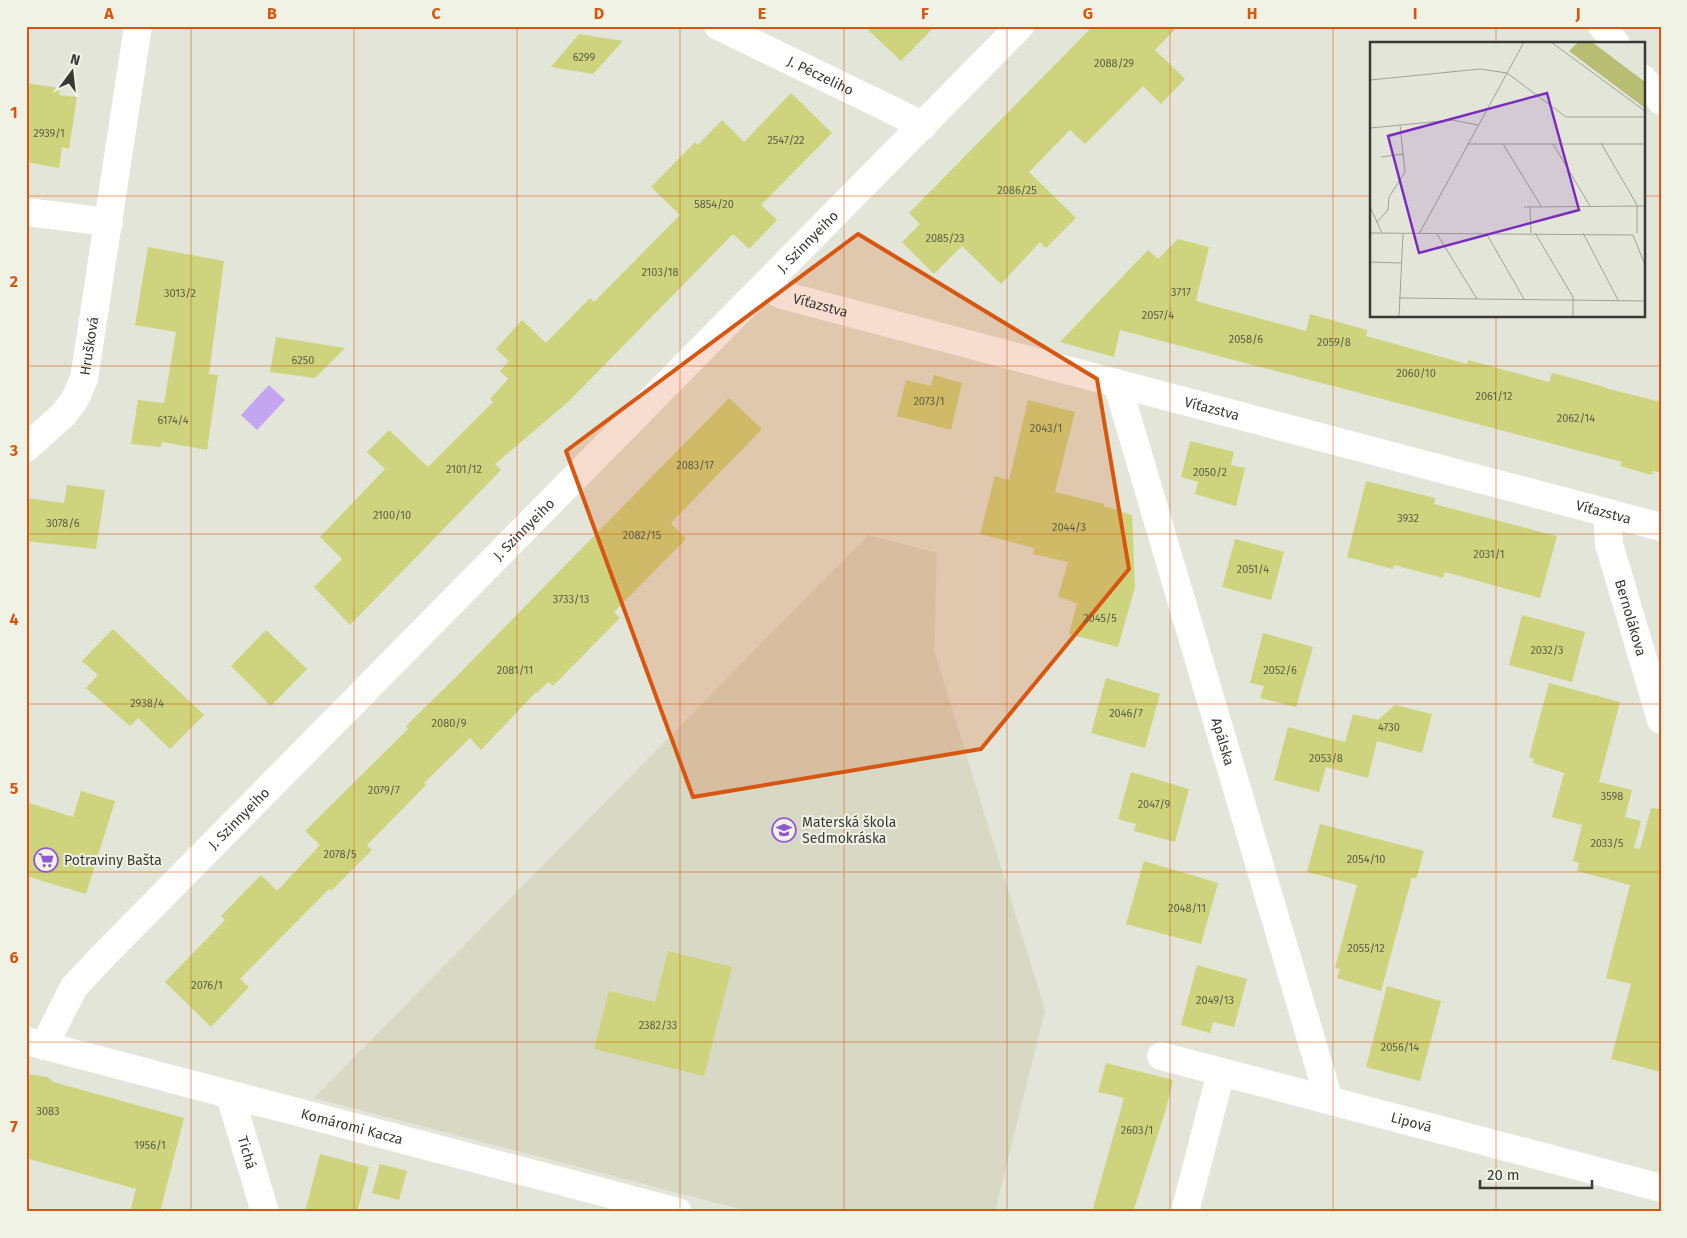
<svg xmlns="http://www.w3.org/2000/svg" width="1687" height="1238" font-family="'Fira Sans',sans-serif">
  <rect width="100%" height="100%" fill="#e3e5d8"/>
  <path fill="#d7d9c5" d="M868 535 937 553 934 650 1045 1010 995 1212H751L314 1098Z"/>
  <path fill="#c3a5f2" d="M269 385 285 400 257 430 241 415Z"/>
  <g fill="#cdd47d">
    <path d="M864 26H935L901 61Z"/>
    <path d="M1093 26H1178L1155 50 1185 79 1161 104 1143 86 1085 144 1070 130 1029 172 1076 218 1046 248 1040 242 1001 284 962 246 934 274 902 242 920 224 909 213Z"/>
    <path d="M579 34 623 41 593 74 551 67Z"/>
    <path d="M26 83 60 88 59 95 77 97 69 149 62 147 59 168 26 162Z"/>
    <path d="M791 93 832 133 761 205 777 220 749 249 733 234 568 402 495 464 501 470 350 625 314 587 342 559 320 537 385 469 367 452 389 430 428 467 493 402 490 399 508 379 500 371 509 361 496 349 522 320 546 343 590 298 594 302 680 215 651 187 695 142 698 145 722 120 744 142Z"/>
    <path d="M1178 239 1209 247 1196 301 1306 331 1310 314 1367 330 1366 336 1467 364 1468 360 1549 382 1552 373 1605 387V388L1661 402V473L1653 471 1652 475 1620 466 1622 462 1120 330 1114 357 1060 342 1148 250 1158 259Z"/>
    <path d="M148 247 224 261 209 374 218 375 207 450 162 442 161 447 131 444 138 400 164 403 176 332 135 325Z"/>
    <path d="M276 337 345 348 315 378 270 372Z"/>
    <path d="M934 375 962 383 951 430 897 416 906 380 931 386Z"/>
    <path d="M729 398 762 429 671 523 686 539 614 612 620 618 553 686 548 682 537 693 536 692 481 750 470 738 424 783 426 785 367 845 372 850 331 891 329 889 240 979 249 987 211 1027 165 982 225 920 221 916 261 875 277 891 320 845 305 831 408 729 406 726 454 679Z"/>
    <path d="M1028 400 1075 412 1055 492 1104 504V506L1132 515 1135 587 1118 647 1069 634 1077 603 1058 597 1068 562 1033 554 1034 548 980 534 995 476 1009 480Z"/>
    <path d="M1190 441 1234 452 1231 465 1245 468 1236 506 1195 494 1198 482 1181 477Z"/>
    <path d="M1366 481 1435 498 1434 504 1557 536 1540 598 1445 572 1443 578 1394 565 1393 569 1347 557Z"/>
    <path d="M67 485 105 490 96 549 26 541V498L64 503Z"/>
    <path d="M1235 539 1284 552 1271 600 1222 587Z"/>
    <path d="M1522 615 1585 632 1572 682 1509 665Z"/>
    <path d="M113 629 204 715 170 749 138 718 130 726 86 688 98 675 82 661Z"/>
    <path d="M266 630 307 669 271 706 231 666Z"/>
    <path d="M1263 633 1313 647 1296 707 1260 698 1264 686 1250 683Z"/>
    <path d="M1106 678 1160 694 1145 748 1091 733Z"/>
    <path d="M1549 683 1620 702 1599 782 1632 790 1625 817 1641 821 1634 848 1640 849 1651 808 1661 809V1072L1611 1059 1631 984 1606 978 1630 885 1577 871 1579 863 1573 861 1582 825 1552 817 1564 773 1533 763 1534 759 1529 757Z"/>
    <path d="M1395 705 1432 714 1422 753 1377 741 1368 778 1326 767 1319 792 1274 780 1288 727 1345 742 1353 714 1378 720Z"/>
    <path d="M1131 772 1189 789 1175 842 1134 831 1136 824 1118 819Z"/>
    <path d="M81 791 115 801 86 894 26 876V802L73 817Z"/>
    <path d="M1320 824 1424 851 1416 879 1412 877 1381 991 1337 978 1340 969 1335 968 1357 885 1307 872Z"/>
    <path d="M1144 861 1218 883 1201 944 1126 924Z"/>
    <path d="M668 951 732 967 704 1076 594 1049 609 991 655 1002Z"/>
    <path d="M1197 965 1247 979 1234 1027 1213 1022 1210 1033 1181 1025Z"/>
    <path d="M1387 986 1441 1001 1420 1081 1366 1067Z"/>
    <path d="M1106 1063 1173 1080 1166 1109 1133 1212H1092L1124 1098 1098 1092Z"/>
    <path d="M26 1074 48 1077 53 1082 184 1118 160 1212H130L136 1189 26 1158Z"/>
    <path d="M320 1154 369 1167 357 1212H305Z"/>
    <path d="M380 1164 407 1171 399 1200 372 1193Z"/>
  </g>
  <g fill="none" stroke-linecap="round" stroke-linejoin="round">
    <g stroke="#fff" stroke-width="28">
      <path id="s1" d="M718 26 892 110 923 126"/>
      <path d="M1602 26 1616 44"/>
      <path d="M1643 79 1661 101"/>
      <path d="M26 212 109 222"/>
      <path id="s2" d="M765 286 782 295 1661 527"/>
      <path id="s3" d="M1117 383 1329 1100"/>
      <path id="s4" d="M26 448 63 415 74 401 84 379 138 26"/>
      <path id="s5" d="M1607 513 1609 544 1661 720"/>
      <path id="s6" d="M27 1041 678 1212"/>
      <path id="s7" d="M44 1046 74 987 105 954 1020 26"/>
      <path id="s8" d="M1161 1056 1661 1188"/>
      <path id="s9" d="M230 1095 265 1212"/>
      <path d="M1185 1212 1221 1072"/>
    </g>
  </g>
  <path fill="#d75610" fill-opacity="0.2" stroke="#d75610" stroke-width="4" stroke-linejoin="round" d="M858 234 1097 379 1129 569 981 749 693 797 566 451Z"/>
  <path fill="none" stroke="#d75610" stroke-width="1" stroke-opacity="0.55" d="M191 26V1212M354 26V1212M517 26V1212M680 26V1212M844 26V1212M1007 26V1212M1170 26V1212M1333 26V1212M1496 26V44M26 196H1371M1643 196H1661M1496 316V1212M26 366H1661M26 534H1661M26 704H1661M26 872H1661M26 1042H1661"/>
  <defs>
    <g id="school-ring" transform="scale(1.25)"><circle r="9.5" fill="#f0f2e5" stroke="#8f59d1" stroke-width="1.5"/><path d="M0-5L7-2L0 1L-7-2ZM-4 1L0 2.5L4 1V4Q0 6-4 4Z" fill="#8f59d1"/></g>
    <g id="supermarket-ring" transform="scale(1.25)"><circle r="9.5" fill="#f0f2e5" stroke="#8f59d1" stroke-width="1.5"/><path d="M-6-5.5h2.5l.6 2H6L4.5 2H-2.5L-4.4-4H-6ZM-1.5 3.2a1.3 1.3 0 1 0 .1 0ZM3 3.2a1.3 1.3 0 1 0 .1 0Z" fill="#8f59d1"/></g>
  </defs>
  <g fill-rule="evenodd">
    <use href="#school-ring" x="784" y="830"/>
    <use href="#supermarket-ring" x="46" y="860"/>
  </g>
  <g text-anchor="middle" stroke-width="4" stroke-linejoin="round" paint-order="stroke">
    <g font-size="11" fill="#5f6047">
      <text x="584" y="61">6299</text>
      <text x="1114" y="67">2088/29</text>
      <text x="49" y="137">2939/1</text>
      <text x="786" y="144">2547/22</text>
      <text x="1017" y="194">2086/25</text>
      <text x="714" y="208">5854/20</text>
      <text x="945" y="242">2085/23</text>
      <text x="660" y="276">2103/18</text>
      <text x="1181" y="296">3717</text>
      <text x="180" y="297">3013/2</text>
      <text x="1158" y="319">2057/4</text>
      <text x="1246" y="343">2058/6</text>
      <text x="1334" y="346">2059/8</text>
      <text x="303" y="364">6250</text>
      <text x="1416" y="377">2060/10</text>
      <text x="1494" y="400">2061/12</text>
      <text x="929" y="405">2073/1</text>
      <text x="1576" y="422">2062/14</text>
      <text x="173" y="424">6174/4</text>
      <text x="1046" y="432">2043/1</text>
      <text x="695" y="469">2083/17</text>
      <text x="464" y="473">2101/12</text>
      <text x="1210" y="476">2050/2</text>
      <text x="392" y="519">2100/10</text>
      <text x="1408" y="522">3932</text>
      <text x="63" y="527">3078/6</text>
      <text x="1069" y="531">2044/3</text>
      <text x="642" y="539">2082/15</text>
      <text x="1489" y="558">2031/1</text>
      <text x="1253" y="573">2051/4</text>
      <text x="571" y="603">3733/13</text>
      <text x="1100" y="622">2045/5</text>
      <text x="1547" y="654">2032/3</text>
      <text x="515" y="674">2081/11</text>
      <text x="1280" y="674">2052/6</text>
      <text x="147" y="707">2938/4</text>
      <text x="1126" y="717">2046/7</text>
      <text x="449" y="727">2080/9</text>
      <text x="1389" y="731">4730</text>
      <text x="1326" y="762">2053/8</text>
      <text x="384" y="794">2079/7</text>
      <text x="1612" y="800">3598</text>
      <text x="1154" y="808">2047/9</text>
      <text x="1607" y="847">2033/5</text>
      <text x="340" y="858">2078/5</text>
      <text x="1366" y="863">2054/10</text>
      <text x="1187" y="912">2048/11</text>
      <text x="1366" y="952">2055/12</text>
      <text x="207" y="989">2076/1</text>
      <text x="1215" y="1004">2049/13</text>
      <text x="658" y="1029">2382/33</text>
      <text x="1400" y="1051">2056/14</text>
      <text x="48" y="1115">3083</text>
      <text x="1137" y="1134">2603/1</text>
      <text x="150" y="1149">1956/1</text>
    </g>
    <g font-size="14" fill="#3a3a35" stroke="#f0f2e5">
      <text dy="5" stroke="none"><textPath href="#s1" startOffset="114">J. Péczeliho</textPath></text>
      <text dy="5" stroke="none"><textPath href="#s7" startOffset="1112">J. Szinnyeiho</textPath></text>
      <text dy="5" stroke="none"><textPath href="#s2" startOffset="59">Víťazstva</textPath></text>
      <text dy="5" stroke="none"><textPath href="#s4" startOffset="125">Hrušková</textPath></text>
      <text dy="5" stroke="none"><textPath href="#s2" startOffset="464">Víťazstva</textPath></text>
      <text dy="5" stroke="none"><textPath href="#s2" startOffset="869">Víťazstva</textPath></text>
      <text dy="5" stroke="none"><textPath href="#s7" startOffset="708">J. Szinnyeiho</textPath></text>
      <text dy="5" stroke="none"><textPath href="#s5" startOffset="108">Bernolákova</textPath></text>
      <text dy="5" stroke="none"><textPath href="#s3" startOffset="374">Apálska</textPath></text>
      <text dy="5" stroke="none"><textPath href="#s7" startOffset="302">J. Szinnyeiho</textPath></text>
      <text dy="5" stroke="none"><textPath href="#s8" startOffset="259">Lipová</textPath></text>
      <text dy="5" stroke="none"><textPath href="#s6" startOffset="336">Komáromi Kacza</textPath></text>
      <text dy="5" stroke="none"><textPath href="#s9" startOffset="60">Tichá</textPath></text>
    </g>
    <g font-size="14" fill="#3a3a35" stroke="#f0f2e5" text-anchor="start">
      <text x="802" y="827">Materská škola<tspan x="802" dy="16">Sedmokráska</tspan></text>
      <text x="64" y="865">Potraviny Bašta</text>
    </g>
  </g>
  <g transform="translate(1370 42)">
    <rect width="275" height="275" fill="#e3e5d8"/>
    <path d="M208 0H222L275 40V66L199 9Z" fill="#b7bd72"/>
    <path fill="none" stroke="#9fa197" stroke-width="1" d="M181 0 275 69V74M0 38 110 27 137 31 196 75H275M0 86 82 78 108 83M231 101 267 163V191M97 102H275M133 102 171 164M183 102 220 164M11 115 34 112M0 165 12 191M154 165 275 164M160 165 161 191M7 180 18 168 19 155 35 130 30 83M0 191 263 193M116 191 154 257M165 191 203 255V275M213 191 248 258M49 192 154 0M67 192 107 257M263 193 275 223M0 220 31 221M29 256 275 259M29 275 33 192"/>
    <path fill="#7b2cbf" fill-opacity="0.15" stroke="#7b2cbf" stroke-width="2.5" d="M177 51 209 168 49 211 18 94Z"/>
    <rect width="275" height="275" fill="none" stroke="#3a3a35" stroke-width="2.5"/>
  </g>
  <rect width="1687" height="1238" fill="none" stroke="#f0f2e5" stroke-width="55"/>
  <g transform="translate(72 72) rotate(15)" stroke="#f0f2e5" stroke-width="4" paint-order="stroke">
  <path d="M0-4L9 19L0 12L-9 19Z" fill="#3a3a35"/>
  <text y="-8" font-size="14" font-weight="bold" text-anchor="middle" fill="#3a3a35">N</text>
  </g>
  <path d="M1480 1180v8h112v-8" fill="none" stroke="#3a3a35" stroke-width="2.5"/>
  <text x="1487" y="1180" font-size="15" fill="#3a3a35" stroke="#f0f2e5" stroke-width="4" paint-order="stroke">20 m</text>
  <rect x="28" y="28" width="1632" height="1182" fill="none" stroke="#d75610" stroke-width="2"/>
  <g font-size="16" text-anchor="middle" font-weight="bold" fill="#d75610">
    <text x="109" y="19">A</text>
    <text x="272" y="19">B</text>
    <text x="436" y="19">C</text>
    <text x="599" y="19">D</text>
    <text x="762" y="19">E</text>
    <text x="925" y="19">F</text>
    <text x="1088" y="19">G</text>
    <text x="1252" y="19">H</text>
    <text x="1415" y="19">I</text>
    <text x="1578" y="19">J</text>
    <text x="14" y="118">1</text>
    <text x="14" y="287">2</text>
    <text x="14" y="456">3</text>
    <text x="14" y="625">4</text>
    <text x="14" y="794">5</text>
    <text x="14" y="963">6</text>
    <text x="14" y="1132">7</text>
  </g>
</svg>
